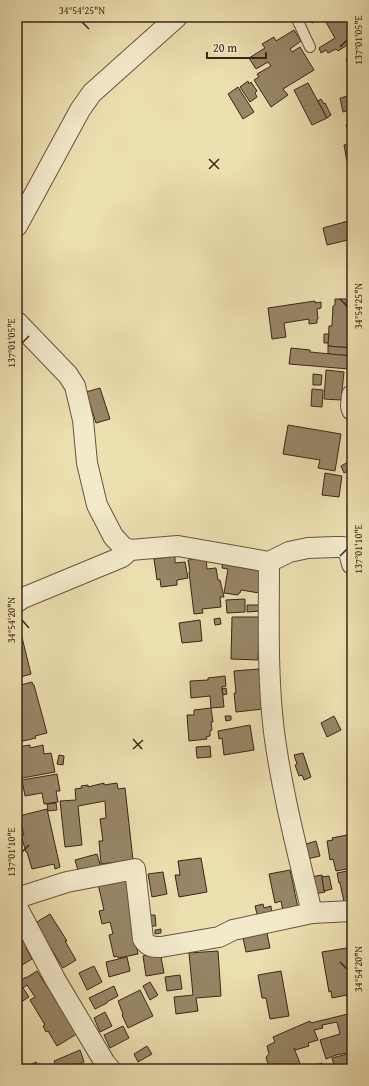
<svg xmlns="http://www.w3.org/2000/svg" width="369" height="1086" font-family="'Gentium Book Plus',serif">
  <rect width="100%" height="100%" fill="#ecdfb0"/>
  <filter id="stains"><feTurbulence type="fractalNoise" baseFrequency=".005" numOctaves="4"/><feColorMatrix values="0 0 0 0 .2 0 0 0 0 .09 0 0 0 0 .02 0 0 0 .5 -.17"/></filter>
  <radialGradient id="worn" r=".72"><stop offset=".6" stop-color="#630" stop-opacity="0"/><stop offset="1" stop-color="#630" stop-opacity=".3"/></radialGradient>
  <g fill="#978667" stroke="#3b2518">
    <path d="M309 17H323L312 23Z"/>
    <path d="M323 17H352V42L338 51 336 49 328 53 326 50 321 53 319 48 335 38Z"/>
    <path d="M294 30 301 41 290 49 292 52 300 47 314 70 283 89 288 95 271 107 254 80 259 77 257 74 271 66 268 62 256 69 249 58 265 48 262 44 274 37 276 41Z"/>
    <path d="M352 55V72L346 59Z"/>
    <path d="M248 81 249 84 251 82 257 91 255 93 257 97 250 102 240 87Z"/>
    <path d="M308 83 327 118 312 125 294 90Z"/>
    <path d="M238 87 254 112 243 119 228 94Z"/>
    <path d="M352 95V109L343 112 340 98Z"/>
    <path d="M321 99 324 104 325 103 331 115 327 118 318 101Z"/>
    <path d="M352 123V141H351L346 125Z"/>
    <path d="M352 144V161L347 162 344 145Z"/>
    <path d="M352 220V239L327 245 323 228Z"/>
    <path d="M335 299H346V307L352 308V348L328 346 329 326H332L333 306 335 305Z"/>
    <path d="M315 301V303L321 302V308L317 309 318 319H317V323L309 324V319L284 323 286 337 272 339 268 308Z"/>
    <path d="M324 334H329L328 343H324Z"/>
    <path d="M328 346 352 348V356L328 354Z"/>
    <path d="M291 348 310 350V352L352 356V364L349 369 289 364Z"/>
    <path d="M326 370 344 372 341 400 324 399Z"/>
    <path d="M313 374 322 375 321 385H313Z"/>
    <path d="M100 388 110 419 96 423 86 392Z"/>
    <path d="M312 389 323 390 322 407 311 406Z"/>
    <path d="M288 425 341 434 335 471 318 468 320 460 283 454Z"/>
    <path d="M350 461 352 464V469L344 473 341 466Z"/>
    <path d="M325 473 342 476 339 497 322 495Z"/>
    <path d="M175 556V563L185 562 188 578 177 580V585L161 587 160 579 157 580 154 559Z"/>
    <path d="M206 558 207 569 216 568 218 580H220L224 597H220L221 607 202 609 203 613 194 614 189 572H190L188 560Z"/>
    <path d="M223 561 263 571 259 593 241 590 240 593H239L238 595 224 593 228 569 222 568Z"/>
    <path d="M245 599V612L227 613 226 600Z"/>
    <path d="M247 605H260V611L247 612Z"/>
    <path d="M17 617 31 674 17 678Z"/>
    <path d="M232 617H262V639H259L258 660 231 659Z"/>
    <path d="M220 618 221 624 215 625 214 619Z"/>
    <path d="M200 620 202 641 182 643 179 623Z"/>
    <path d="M259 669 263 709 236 712 234 693H236L234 671Z"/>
    <path d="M225 676 226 686 222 687 224 707 211 708 210 696 191 698 190 681 208 680V678Z"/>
    <path d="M32 682 33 685H34L47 733 35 736 36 738 23 741 21 737 17 738V686Z"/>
    <path d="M226 688 227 694 223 695 222 689Z"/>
    <path d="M211 708 213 722H211L212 730 210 731V736L206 737 207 739 189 741 187 715H194V710Z"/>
    <path d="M225 716H231V720L226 721Z"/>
    <path d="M334 716 341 730 327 737 321 723Z"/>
    <path d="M250 725 254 750 224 755 222 738 219 739 218 731Z"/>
    <path d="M30 745V748L43 745 44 754 51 753 55 772 17 779V747Z"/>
    <path d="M210 746 211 757 197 758 196 747Z"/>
    <path d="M303 753 311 777 304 780 302 775 299 776 295 765 297 764 294 755Z"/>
    <path d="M59 755 64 756 63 765 57 764Z"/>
    <path d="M57 774 60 791H56L58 802 44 804 42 793 25 796 22 780Z"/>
    <path d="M104 783V785L117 783 118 789 125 788 133 860 101 864 99 841H103L100 819 106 818 105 801 78 806 82 845 65 847 60 801 76 800 75 789 82 788 81 786 88 785V787Z"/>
    <path d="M56 803 57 810 48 811 47 804Z"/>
    <path d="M47 809 60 867 55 869 54 864 32 869 27 852H26L21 835H24L19 816Z"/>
    <path d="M352 834V868L336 871 333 859 330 860 327 841 333 840 332 838Z"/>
    <path d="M316 841 320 856 307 859 303 845Z"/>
    <path d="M97 854 101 868 79 874 75 860Z"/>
    <path d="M201 858 207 892 179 897 175 875H180L178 861Z"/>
    <path d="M290 870 298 908 283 911 281 901 275 903 269 874Z"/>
    <path d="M352 870V902H344L340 883H339L337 873Z"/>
    <path d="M163 872 167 894 152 897 148 874Z"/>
    <path d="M322 875 325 892 314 894 311 877Z"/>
    <path d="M329 876 332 889 324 891 322 877Z"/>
    <path d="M129 877 134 935 138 954 118 958 117 956 114 957 109 935 113 934 110 922 102 924 99 911 104 910 98 884Z"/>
    <path d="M263 904 264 908 271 906 272 916 258 918 255 906Z"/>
    <path d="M50 914 67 941H65L76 960 63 968 35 923Z"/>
    <path d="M149 915H155L156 926H150Z"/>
    <path d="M17 929 27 947 26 948 32 959 19 967V968L17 969Z"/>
    <path d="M161 929V933L155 934V930Z"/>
    <path d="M267 933 270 948 246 952 243 938Z"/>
    <path d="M347 948 352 976V1010H349L347 995 332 998 331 991 329 992 322 952Z"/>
    <path d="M218 951 221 996 196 998 198 1011 176 1014 174 997 193 995 189 953Z"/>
    <path d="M160 952 164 973 146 976 143 956Z"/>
    <path d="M127 957 130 971 109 977 106 962Z"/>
    <path d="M94 966 102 982 87 990 79 973Z"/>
    <path d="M37 971 48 988 51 986 80 1032 57 1046 48 1031 46 1032 43 1026 45 1025 30 1000 35 997 27 985 23 988 29 997 18 1004 21 1009 17 1012V983L26 977V978Z"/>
    <path d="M281 971 289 1016 270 1019 266 998H262L258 975Z"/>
    <path d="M180 975 182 989 167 991 165 977Z"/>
    <path d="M150 982 158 995 150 1000 143 986Z"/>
    <path d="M114 986 118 996 107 1002V1003L95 1009 89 998Z"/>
    <path d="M140 990 153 1016 128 1028 122 1015 123 1014 118 1001Z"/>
    <path d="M105 1012 112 1026 100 1032 94 1018Z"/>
    <path d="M352 1013V1052L336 1055 326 1059 320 1040 340 1034 337 1022 322 1025 323 1028 314 1030 318 1040 308 1043 309 1046 295 1050 294 1048 301 1066 307 1064 308 1069H263V1067L268 1064 266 1057 269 1054 267 1046 275 1042 273 1037 310 1021 311 1023Z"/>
    <path d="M123 1026 129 1038 110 1048 104 1035Z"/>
    <path d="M147 1046 152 1054 138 1062 134 1054Z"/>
    <path d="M80 1050 84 1062 67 1069H57L54 1061Z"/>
    <path d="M352 1053V1069H335L332 1058Z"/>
    <path d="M36 1062 39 1069H22Z"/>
    <path d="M322 1063 323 1069H308V1067Z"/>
  </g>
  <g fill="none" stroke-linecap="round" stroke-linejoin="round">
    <g stroke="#67543e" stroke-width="12">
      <path id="service" d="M296 17 310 47"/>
    </g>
    <g stroke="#67543e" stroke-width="22">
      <g id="minor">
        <path d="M17 226 80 110 92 93 177 17"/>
        <path d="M17 322 68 375 75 386 83 420 87 463 97 505 113 536 123 547 130 550 178 546 269 562 289 552 308 548 335 547H343L349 552 352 564"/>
        <path d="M352 395 351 406 352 410"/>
        <path d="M269 562C269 618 267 675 274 732 282 793 298 853 312 913"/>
        <path d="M17 602 23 598 122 557 130 550"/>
        <path d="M17 898 67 882 135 869 143 939C148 947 153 947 161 947L219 937 233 930 312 913 352 911"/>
        <path d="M17 907 55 979 105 1063 110 1069"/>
      </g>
    </g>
    <use href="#service" stroke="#f3eacc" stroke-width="10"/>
    <use href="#minor" stroke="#f3eacc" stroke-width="20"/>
  </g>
  <path fill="none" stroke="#3b2518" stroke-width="1.5" d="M82 22 89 29M340 47 347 40M209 159 219 169M209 169 219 159M340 299 347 306M22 343 29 336M340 556 347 549M22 620 29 628M133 739 142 749M133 749 143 740M22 852 29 845M340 962 347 969"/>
  <rect width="369" height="1086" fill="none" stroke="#ecdfb0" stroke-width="44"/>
  <path d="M207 52v6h59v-6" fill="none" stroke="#3b2518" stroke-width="2"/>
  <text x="213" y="52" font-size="12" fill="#3b2518" stroke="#f3eacc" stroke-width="3" paint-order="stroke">20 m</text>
  <rect x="22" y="22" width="325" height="1042" fill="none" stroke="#3b2518" stroke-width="1.5"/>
  <g font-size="10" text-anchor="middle" fill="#3b2518">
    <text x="82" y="14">34°54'25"N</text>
    <text transform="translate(358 40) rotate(-90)" y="4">137°01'05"E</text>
    <text transform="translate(358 306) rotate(-90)" y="4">34°54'25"N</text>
    <text transform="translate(11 343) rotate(-90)" y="4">137°01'05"E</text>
    <text transform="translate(358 549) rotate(-90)" y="4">137°01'10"E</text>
    <text transform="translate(11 620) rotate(-90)" y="4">34°54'20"N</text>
    <text transform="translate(11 852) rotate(-90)" y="4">137°01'10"E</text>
    <text transform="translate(358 969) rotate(-90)" y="4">34°54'20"N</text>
  </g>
  <rect width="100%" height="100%" filter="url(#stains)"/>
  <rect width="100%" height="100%" fill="url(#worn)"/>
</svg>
